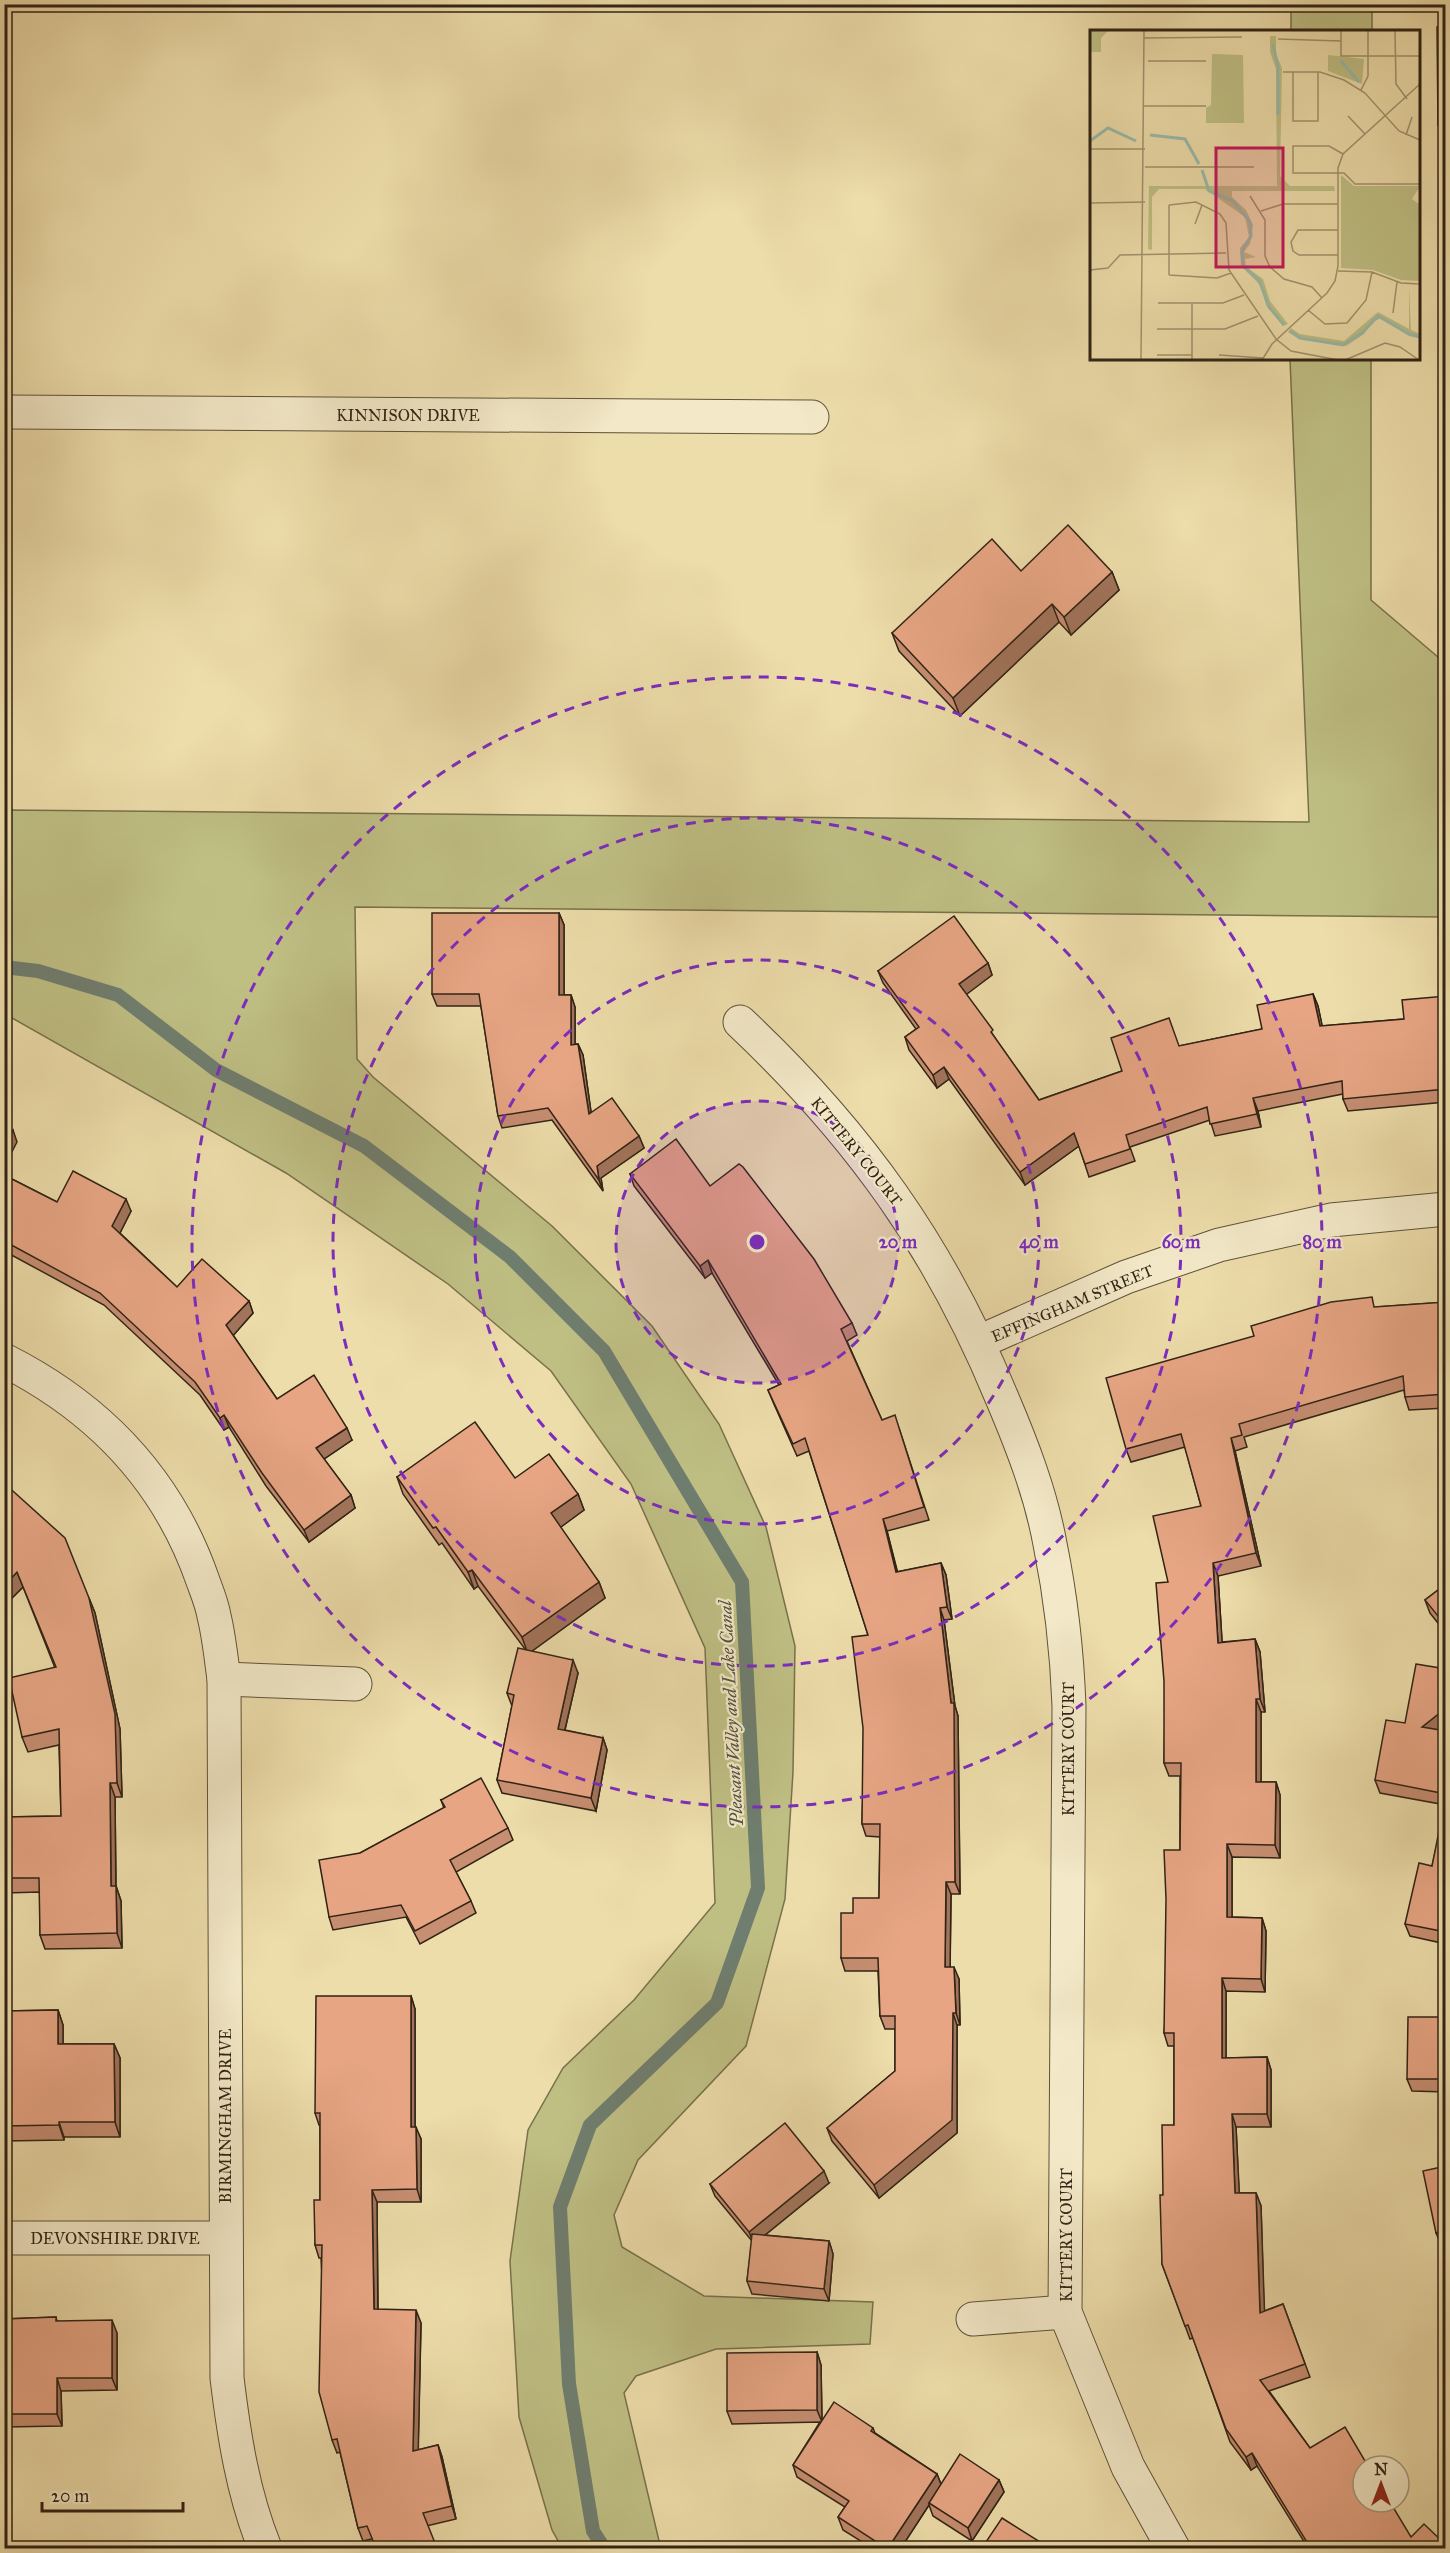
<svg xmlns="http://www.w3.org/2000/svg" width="1450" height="2553" font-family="'IM FELL Great Primer',serif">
  <rect width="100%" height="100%" fill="#edddaa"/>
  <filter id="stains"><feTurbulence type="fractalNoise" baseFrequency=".00333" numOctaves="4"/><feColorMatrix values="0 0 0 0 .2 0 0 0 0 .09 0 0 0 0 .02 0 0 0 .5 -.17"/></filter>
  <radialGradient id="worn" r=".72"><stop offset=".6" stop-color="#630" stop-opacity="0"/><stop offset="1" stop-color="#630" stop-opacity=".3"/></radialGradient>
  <g fill="#bfbf84" stroke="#78714c" stroke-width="1.5">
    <rect x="1291" y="5" width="81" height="26"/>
    <path d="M1290 359H1371V600L1445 663V917L355 907 357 1059 373 1077 552 1226 652 1326 719 1424 766 1527 795 1646 793 1772 785 1899 746 2046 638 2160 614 2215 622 2247 704 2296 873 2302 870 2344 716 2349 636 2376 624 2393 660 2545 664 2548H562L552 2530 519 2417 510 2261 528 2130 563 2068 634 2000 715 1903 705 1648 631 1484 551 1371 448 1284 286 1173 5 1014V810L1309 822Z"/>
  </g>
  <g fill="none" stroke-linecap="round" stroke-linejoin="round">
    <path stroke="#6f7e6f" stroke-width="14" d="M4 967 38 971 118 995 216 1070 364 1146 510 1257 604 1351 742 1582 758 1888 717 2003 590 2125 560 2207 569 2384 593 2531 604 2548"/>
    <g stroke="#5f523a" stroke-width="35">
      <g id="minor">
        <path d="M4 412 812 417"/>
        <path d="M740 1022C858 1133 940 1247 1002 1398 1022 1445 1041 1494 1050 1544 1061 1598 1067 1652 1069 1706L1065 2312 1128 2467 1173 2548"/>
        <path d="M979 1342 1126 1277 1219 1245 1331 1220 1446 1209"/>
        <path d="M4 1360C99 1408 168 1480 203 1581 207 1592 212 1604 214 1616 219 1636 221 1658 224 1679L227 2378C234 2436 243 2494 265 2548"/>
        <path d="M224 1679 355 1684"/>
        <path d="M4 2238H226"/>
        <path d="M973 2319 1065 2312"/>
      </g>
    </g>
    <use href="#minor" stroke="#f3e9c8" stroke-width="33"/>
  </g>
  <g fill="#c78e72" stroke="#302315" stroke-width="1.5">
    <path d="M1446 27V137H1443L1438 125Z"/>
    <path d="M1021 571 1112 572 1119 590 1071 635 1059 622 960 716 899 651 892 633Z"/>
    <path d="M559 913 564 925V995H571L575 1007V1044H578L583 1055 591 1112 639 1136 644 1148 601 1178 603 1191 552 1120 502 1128 498 1116 481 1006H437L432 994Z"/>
    <path d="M988 963 992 975 966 994 997 1041 1039 1100 1122 1071 1179 1046 1262 1029 1313 994 1318 1006 1322 1026 1404 1019 1446 996V1102L1348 1111 1343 1099V1094L1258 1111 1261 1127 1215 1136 1210 1120 1130 1147 1135 1161 1089 1177 1079 1146 1025 1185 949 1079 937 1088 909 1050 905 1037 916 1029 883 983 878 971Z"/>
    <path d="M630 1174 710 1186 852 1323 857 1335 847 1341 882 1420 899 1428 929 1520 887 1531 897 1572 941 1563 946 1575 952 1619 944 1620 955 1706 958 1716 960 1894H951L950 1967 959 1979 960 2025H957V2133L879 2198 832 2141 827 2128 895 2071V2029H885L880 2016 878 1971H845L841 1958 853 1913 879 1898 880 1837 866 1836 862 1824 868 1635 809 1451 797 1456 773 1402 768 1390 779 1385 712 1273 705 1278 634 1186Z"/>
    <path d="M4 1175 57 1202 131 1211 120 1233 177 1287 249 1301 253 1313 233 1335 277 1399 352 1440 324 1459 351 1495 355 1508 309 1542 266 1486 229 1427 224 1430 200 1395 104 1305 4 1251Z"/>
    <path d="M1446 1302V1408L1409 1410 1405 1397 1404 1390 1244 1437 1247 1447 1235 1451 1261 1566 1218 1576 1222 1642 1255 1639 1260 1652 1265 1712H1261V1782H1276L1280 1795V1858L1232 1857V1917L1262 1918 1266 1931 1265 1992 1226 1991V2058L1267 2057 1271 2070V2127H1236L1239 2193H1256L1261 2206 1264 2311 1283 2304 1310 2377 1269 2391 1310 2448 1411 2537 1446 2548H1308L1257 2466 1251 2470 1230 2442 1193 2338 1190 2339 1162 2264 1163 2195 1174 2125V2046H1168L1164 2033 1180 1850V1776H1169L1164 1763 1168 1582 1201 1506 1185 1447 1131 1462 1126 1449 1376 1307Z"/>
    <path d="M397 1477 515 1478 578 1494 584 1510 560 1527 599 1582 605 1598 532 1651 578 1673 565 1730 603 1738 607 1750 596 1811 502 1793 497 1780 512 1706 507 1693 525 1649 478 1586 474 1589 442 1543 439 1545 403 1494Z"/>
    <path d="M4 1483 89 1598 95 1613 120 1729 122 1797H115L116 1886 121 1901 122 1948 45 1949 40 1935V1892L4 1893V1817L61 1816 59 1745 28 1752 22 1737 55 1668 23 1587 4 1606Z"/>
    <path d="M1446 1584V1633L1430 1613 1425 1600Z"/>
    <path d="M1446 1669V1724L1438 1730 1446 1731V1805L1380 1793 1375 1780 1405 1723Z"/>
    <path d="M441 1800 508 1828 513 1840 456 1872 471 1901 476 1913 420 1944 406 1917 333 1930 329 1917 360 1853 444 1808Z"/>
    <path d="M1446 1806V1944L1410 1936 1405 1924 1432 1866Z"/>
    <path d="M411 1996 415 2009V2127L421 2139V2202H377L378 2310 421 2323 418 2450 438 2445 442 2457 456 2519 363 2541 358 2528 340 2452 337 2453 332 2440 321 2258H319L315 2245 320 2200V2125H319L315 2113Z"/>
    <path d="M58 2010 63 2025V2044H114L120 2058V2137H64V2140L4 2141V2011Z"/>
    <path d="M1446 2017V2092L1412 2091 1407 2079Z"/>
    <path d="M1446 2166V2244L1441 2245 1436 2233Z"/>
    <path d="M829 2183 765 2235 829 2241 833 2254 829 2301 752 2294 747 2281 752 2241 715 2196 710 2184Z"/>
    <path d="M56 2317 57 2321 117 2333V2390L61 2391 62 2426 4 2427V2319Z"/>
    <path d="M817 2352 821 2365 822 2420 873 2428 875 2433 937 2474 941 2484 999 2480 1004 2492 972 2541 933 2516 929 2505 901 2548H872L843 2530 838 2517 845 2507 797 2477 793 2465 820 2422 732 2424 727 2411Z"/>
  </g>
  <g fill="#a2745c" stroke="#302315" stroke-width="1.5">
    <path d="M1112 572 1119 590 1071 635 1064 617Z"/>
    <path d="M1052 604 1059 622 960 716 953 698Z"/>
    <path d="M559 913 564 925V1007L559 995Z"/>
    <path d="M988 963 992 975 963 997 959 984Z"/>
    <path d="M1313 994 1318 1006 1325 1039 1320 1026Z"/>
    <path d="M571 995 575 1007V1057L571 1045Z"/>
    <path d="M578 1044 583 1055 593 1126 589 1114Z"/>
    <path d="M944 1067 949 1079 937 1088 933 1075Z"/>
    <path d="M1253 1098 1258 1111 1261 1127 1257 1114Z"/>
    <path d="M13 1130 17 1142 4 1167V1146Z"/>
    <path d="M1074 1133 1079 1146 1025 1185 1020 1172Z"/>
    <path d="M639 1136 644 1148 601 1178 603 1191 599 1180 597 1166Z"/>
    <path d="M126 1199 131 1211 117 1239 112 1226Z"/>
    <path d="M708 1260 712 1273 705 1278 700 1266Z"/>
    <path d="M249 1301 253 1313 231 1338 226 1325Z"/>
    <path d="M224 1415 229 1427 224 1430 220 1418Z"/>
    <path d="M347 1428 352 1440 321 1461 316 1448Z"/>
    <path d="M1231 1438 1235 1451 1261 1566 1256 1553Z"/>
    <path d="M578 1494 584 1510 557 1530 551 1513Z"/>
    <path d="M351 1495 355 1508 309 1542 304 1530Z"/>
    <path d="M883 1519 887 1531 901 1585 896 1572Z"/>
    <path d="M941 1563 946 1575 952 1619 947 1607Z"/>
    <path d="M1213 1563 1218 1576 1223 1656 1218 1643Z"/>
    <path d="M472 1570 478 1586 474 1589 468 1572Z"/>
    <path d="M17 1572 23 1587 4 1606V1586Z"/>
    <path d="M599 1582 605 1598 528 1654 522 1637Z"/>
    <path d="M89 1598 95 1613 120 1729 122 1797 117 1783Z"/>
    <path d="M940 1608 944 1620 955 1706 958 1716 960 1894 955 1882 951 1703Z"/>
    <path d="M1255 1639 1260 1652 1265 1712 1260 1699Z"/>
    <path d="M573 1660 578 1673 562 1742 558 1729Z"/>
    <path d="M1256 1699 1261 1712V1795L1256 1782Z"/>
    <path d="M1446 1708V1724L1427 1739 1422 1727Z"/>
    <path d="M603 1738 607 1750 596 1811 591 1798Z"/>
    <path d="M1276 1782 1280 1795V1858L1275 1845Z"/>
    <path d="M110 1783 115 1797 116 1901 111 1886Z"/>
    <path d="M1227 1844 1232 1857V1930L1227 1917Z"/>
    <path d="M946 1882 951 1894 950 1979 945 1967Z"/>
    <path d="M116 1886 121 1901 122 1948 117 1933Z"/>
    <path d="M1262 1918 1266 1931 1265 1992 1261 1979Z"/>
    <path d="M954 1967 959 1979 960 2025 956 2013Z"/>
    <path d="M1222 1978 1226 1991V2070L1222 2058Z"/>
    <path d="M411 1996 415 2009V2139L411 2127Z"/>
    <path d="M58 2010 63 2025V2058L58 2044Z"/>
    <path d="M953 2013 957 2025V2133L879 2198 874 2185Z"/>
    <path d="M114 2044 120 2058V2137L115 2122Z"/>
    <path d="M1267 2057 1271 2070V2127L1267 2114Z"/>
    <path d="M1232 2114 1236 2127 1240 2206 1235 2193Z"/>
    <path d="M59 2122 64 2137V2140L59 2125Z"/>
    <path d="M416 2127 421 2139V2202L417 2189Z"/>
    <path d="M824 2171 829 2183 754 2244 749 2232Z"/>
    <path d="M372 2190 377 2202 378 2322 374 2309Z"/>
    <path d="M1256 2193 1261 2206 1265 2326 1260 2313Z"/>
    <path d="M829 2241 833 2254 829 2301 824 2289Z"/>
    <path d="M416 2310 421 2323 418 2463 413 2451Z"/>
    <path d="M112 2320 117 2333V2390L112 2378Z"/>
    <path d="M817 2352 821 2365 822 2422 817 2410Z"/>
    <path d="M57 2378 61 2391 62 2426 57 2414Z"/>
    <path d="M438 2445 442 2457 456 2519 452 2506Z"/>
    <path d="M1252 2453 1257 2466 1251 2470 1246 2457Z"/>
    <path d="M937 2474 942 2487 929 2503V2505L901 2548H888Z"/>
    <path d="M999 2480 1004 2492 972 2541 968 2528Z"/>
  </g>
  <g fill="#e7a584" stroke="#302315" stroke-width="1.5">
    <path d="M1437 27H1446V125H1438Z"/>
    <path d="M1446 205V285H1443Z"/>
    <path d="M1068 525 1112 572 1064 617 1052 604 953 698 892 633 992 539 1021 571Z"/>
    <path d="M432 913H559V995H571V1045L578 1044 589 1114 612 1098 639 1136 597 1166 599 1180 548 1108 498 1116 479 994H432Z"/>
    <path d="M954 916 988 963 959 984 993 1030 991 1032 1039 1100 1122 1071 1111 1038 1169 1018 1179 1046 1262 1029 1257 1005 1313 994 1320 1026 1404 1019 1402 1000 1446 996V1089L1343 1099 1342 1081 1253 1098 1257 1114 1210 1124 1207 1107 1126 1135 1130 1149 1085 1164 1074 1133 1020 1172 944 1067 933 1075 905 1037 919 1027 878 971Z"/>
    <path d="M4 1126 13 1130 4 1146Z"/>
    <path d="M676 1139 710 1186 739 1164 743 1167 814 1259 852 1323 841 1329 882 1420 895 1415 924 1507 883 1519 896 1572 941 1563 947 1607 940 1608 951 1703H954L955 1882H946L945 1967H954L956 2013H953L952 2120 874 2185 827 2128 895 2071V2016H880L878 1958H841V1913H853V1898H879L880 1824H862L863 1728 852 1637 868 1635 805 1438 793 1444 768 1390 781 1384 708 1260 700 1266 630 1174Z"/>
    <path d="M73 1171 126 1199 112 1226 177 1287 202 1259 249 1301 226 1325 277 1399 314 1375 347 1428 316 1448 351 1495 304 1530 262 1473 224 1415 220 1418 195 1382 100 1293 4 1241V1175L57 1202Z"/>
    <path d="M1372 1297 1374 1307 1446 1302V1394L1405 1397 1403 1376 1239 1424 1242 1435 1231 1438 1256 1553 1213 1563 1218 1643 1255 1639 1260 1699H1256V1782H1276L1275 1845 1227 1844V1917L1262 1918 1261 1979 1222 1978V2058L1267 2057V2114H1232L1235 2193H1256L1260 2313 1283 2304 1305 2364 1260 2380 1310 2448 1345 2427 1368 2466H1363V2502H1390L1411 2537 1424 2524 1446 2545V2548H1309L1310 2547 1252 2453 1246 2457 1226 2429 1188 2325 1185 2326 1162 2264 1160 2195H1163L1162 2125H1174V2033H1164L1166 1899 1164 1850H1180L1181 1763H1164V1681L1156 1583 1168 1582 1153 1516 1201 1506 1181 1434 1126 1449 1106 1378 1254 1336 1251 1326 1331 1302Z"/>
    <path d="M475 1422 515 1478 549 1454 578 1494 551 1513 599 1582 522 1637 472 1570 468 1572 436 1527 433 1528 397 1477Z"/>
    <path d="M4 1483 65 1538 89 1598 115 1714 117 1783H110L111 1886H116L117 1933 40 1935 39 1878H4V1817L61 1816 59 1729 22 1737 9 1678 56 1667 17 1572 4 1586Z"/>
    <path d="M1446 1584V1626L1425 1600Z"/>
    <path d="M518 1648 573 1660 558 1729 603 1738 591 1798 497 1780 514 1695 507 1693Z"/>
    <path d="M1416 1664 1446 1669V1708L1422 1727 1446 1731V1794L1375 1780 1386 1720 1405 1723Z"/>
    <path d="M481 1778 508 1828 450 1860 471 1901 415 1931 401 1905 329 1917 319 1860 360 1853 445 1807 441 1800Z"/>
    <path d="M1444 1806H1446V1932L1405 1924 1419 1863 1432 1866Z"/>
    <path d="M316 1996H411V2127H416L417 2189 372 2190 374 2309 416 2310 413 2451 438 2445 452 2506 423 2513 437 2548H376L367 2526 358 2528 337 2439 332 2440 319 2392 322 2245H315L314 2200H320V2113H315Z"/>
    <path d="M58 2010V2044H114L115 2122H59V2125L4 2126V2011Z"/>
    <path d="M1408 2017H1446V2089L1443 2079H1407Z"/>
    <path d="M785 2123 824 2171 749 2232 710 2184Z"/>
    <path d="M1446 2166V2230L1436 2233 1423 2171Z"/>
    <path d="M752 2234 829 2241 824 2289 747 2281Z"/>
    <path d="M56 2317V2321L112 2320V2378H57V2414H4V2319Z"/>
    <path d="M817 2352V2410L727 2411V2353Z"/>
    <path d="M834 2402 873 2428 871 2431 937 2474 888 2548H886L838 2517 849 2501 793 2465Z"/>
    <path d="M960 2454 999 2480 968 2528 929 2503Z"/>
    <path d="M1002 2518 1048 2547 1047 2548H982Z"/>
  </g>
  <circle cx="757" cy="1242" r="141" fill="#7b2cbf" fill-opacity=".12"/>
  <g fill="none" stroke="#7b2cbf" stroke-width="3" stroke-dasharray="10 8">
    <circle cx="757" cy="1242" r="141"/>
    <circle cx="757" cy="1242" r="282"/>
    <circle cx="757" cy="1242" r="424"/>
    <circle cx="757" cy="1242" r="565"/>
  </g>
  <g text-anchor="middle" stroke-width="4.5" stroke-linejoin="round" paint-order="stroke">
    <g font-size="16" fill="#302315" stroke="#f3e9c8">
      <text x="408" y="421">KINNISON DRIVE</text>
      <text transform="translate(857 1151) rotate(51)" y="6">KITTERY COURT</text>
      <text transform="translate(1072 1303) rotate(-23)" y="6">EFFINGHAM STREET</text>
      <text transform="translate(1068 1749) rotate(-90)" y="6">KITTERY COURT</text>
      <text transform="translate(225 2116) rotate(-90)" y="6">BIRMINGHAM DRIVE</text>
      <text transform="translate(1066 2235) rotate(-90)" y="6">KITTERY COURT</text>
      <text x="115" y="2244">DEVONSHIRE DRIVE</text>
    </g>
    <g font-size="18" font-style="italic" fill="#505142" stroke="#f3e9c8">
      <text transform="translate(731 1714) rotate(-93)" y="6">Pleasant Valley and Lake Canal</text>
    </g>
  </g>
  <g transform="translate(1090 30)">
    <rect width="330" height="330" fill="#edddaa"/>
    <path d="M0 0H19L11 8V22H0ZM180 6H186V24L192 38 190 146 200 156H244L245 161H142V167L156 180 163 195 160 214 154 222 166 227 155 229 156 237 173 249 180 271 198 294 193 296 176 275 171 256 151 236 150 218 159 207 155 187 115 159H69L62 167V220L58 219 59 156H187L186 39 180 22ZM122 24 153 25 154 93H116V78L121 75ZM238 25 274 29 272 54 238 41ZM251 145 264 156H330L322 169 330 175V251L311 250 283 240 251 238ZM319 257 321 300 330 304V308L319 306 292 288 282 292 274 304 256 316 209 309 198 302 201 298 210 304 254 311 288 282 319 299Z" fill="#bfbf84"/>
    <path fill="none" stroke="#99bbab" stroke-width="3" d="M183 14 188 37V85M251 31 269 52M60 105 95 109 109 134M0 111 18 98 46 111M112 140 119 161 143 171 160 192 161 206 152 221 153 236 169 250 179 277 194 295M200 301 210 308 253 315 272 303 288 286 319 304 330 307"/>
    <path fill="none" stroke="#a1936e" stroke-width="1.5" d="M251 0V26H330M305 0 306 54 317 69M54 8 152 7M188 9 251 11M58 31H116M193 42H230L254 50 275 63 309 101 330 110M203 42V91H228V42M271 60 278 46V0M53 76H116M258 86 275 104M316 105 322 87M0 119H55M253 124 239 116H203V143H254L265 154H330M55 137H164M160 166 175 190V226L180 237 194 249 222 257 232 268M0 173 55 172M79 175 106 172 130 184 136 193 139 240 186 309 201 321 248 330M79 175V245M171 181 193 174H248M105 194 112 175M248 200H208L201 212 203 221 209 225H248M0 240 18 238 30 225 136 223M248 241 282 242 311 253 330 254M79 245 127 248 141 243M68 273H133L154 265M218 280 235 294 257 293 276 270 282 242M303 283 307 252M67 299H135L168 286M67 325H102M129 325 173 328M51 330 54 0M102 330V274M172 330 182 314 237 263 245 251 248 236V138L253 124 330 54M255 330 295 313 310 317 329 330"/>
    <path fill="#c2185b" fill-opacity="0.15" stroke="#c2185b" stroke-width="3" d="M126 118H193V237H126Z"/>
    <rect width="330" height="330" fill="none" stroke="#302315" stroke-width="3"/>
  </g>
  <circle cx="757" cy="1242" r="9" fill="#7b2cbf" stroke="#f3e9c8" stroke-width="3"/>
  <g font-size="18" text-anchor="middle" font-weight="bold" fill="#7b2cbf" stroke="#f3e9c8" stroke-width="4.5" stroke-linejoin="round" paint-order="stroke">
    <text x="898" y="1248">20 m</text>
    <text x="1039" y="1248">40 m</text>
    <text x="1181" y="1248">60 m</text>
    <text x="1322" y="1248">80 m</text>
  </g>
  <rect width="1450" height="2553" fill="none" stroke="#edddaa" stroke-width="24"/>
  <rect x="6" y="6" width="1438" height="2541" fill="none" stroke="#302315" stroke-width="3"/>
  <rect x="12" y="12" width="1426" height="2529" fill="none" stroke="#302315" stroke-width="1.5"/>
  <g transform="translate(1381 2484)"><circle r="28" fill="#f3e9c8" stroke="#a59a80" stroke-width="1.5"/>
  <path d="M0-4.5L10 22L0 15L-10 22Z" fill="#8f2418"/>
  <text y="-9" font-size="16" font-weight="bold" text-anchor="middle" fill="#302315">N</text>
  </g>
  <path d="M42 2502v9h141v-9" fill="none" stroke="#302315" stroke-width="3"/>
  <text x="51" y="2502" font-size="18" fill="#302315" stroke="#f3e9c8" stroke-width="4.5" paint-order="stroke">20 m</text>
  <rect width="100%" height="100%" filter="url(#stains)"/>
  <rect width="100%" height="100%" fill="url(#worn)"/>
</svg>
